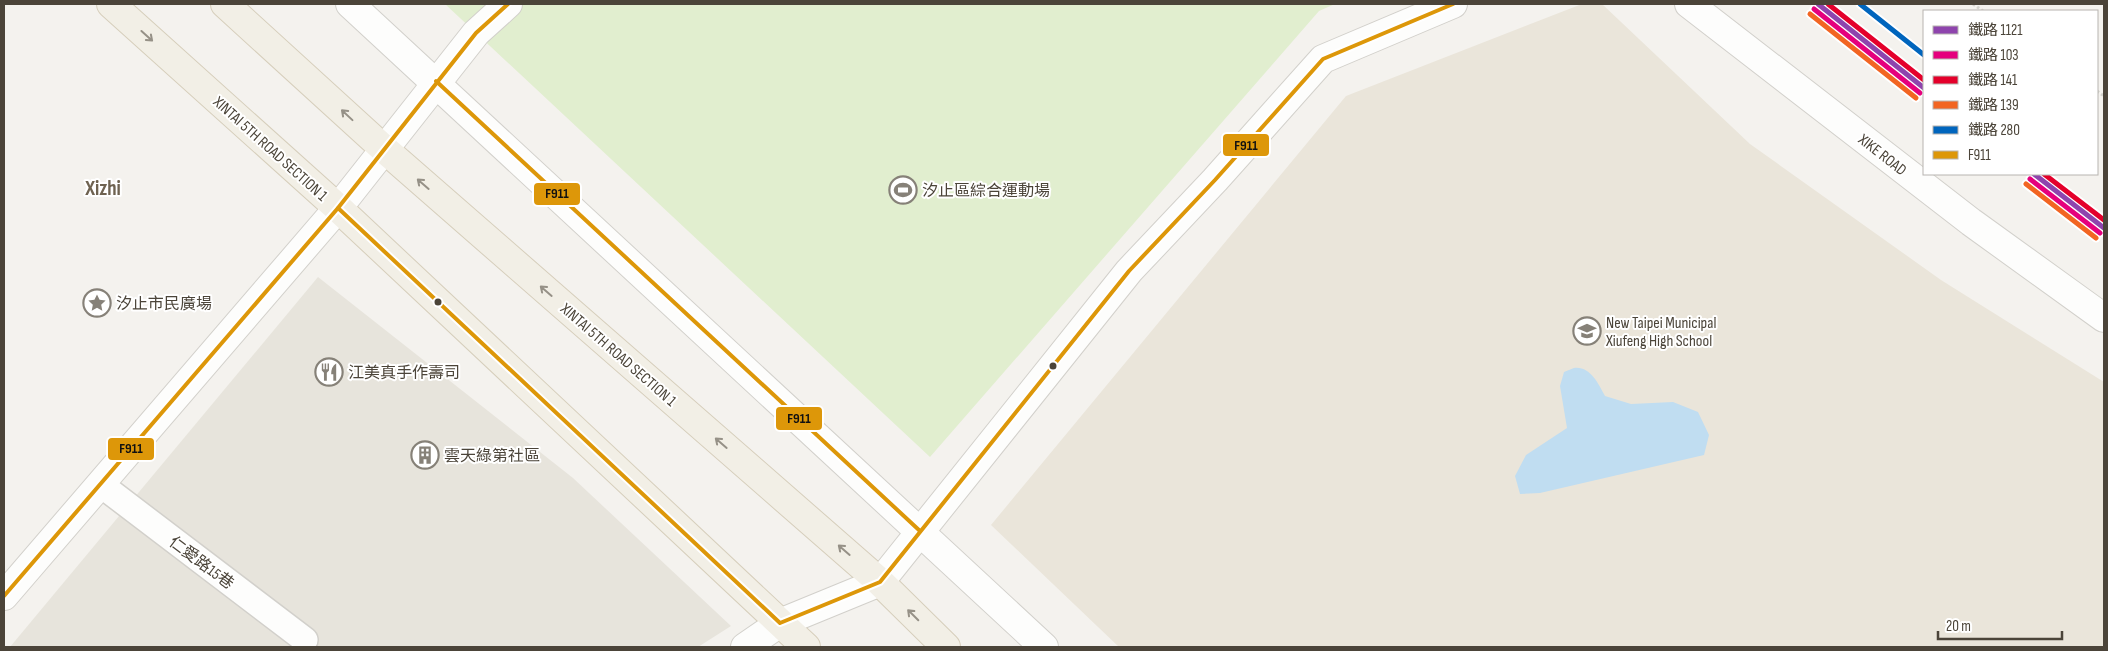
<svg xmlns="http://www.w3.org/2000/svg" width="2108" height="651" font-family="'Sofia Sans Condensed','Noto Sans TC',sans-serif">
  <rect width="100%" height="100%" fill="#f4f2ee"/>
  <path fill="#e7e4dc" d="M318 277 573 478 731 626 698 647H10Z"/>
  <path fill="#eae5da" d="M1582 4H1602L1750 144 1941 280 2104 382V647H1119L991 525 1346 96Z"/>
  <path fill="#e1eecf" d="M445 4H1335L1319 11 930 457Z"/>
  <path fill="#c0ddf1" d="M1574 368C1590 366 1598 383 1605 396L1631 404 1673 402 1698 412 1709 435 1704 455 1540 493 1520 494 1515 476 1526 455 1567 428 1560 386 1564 372Z"/>
  <g fill="none" stroke-linecap="round" stroke-linejoin="round">
    <g stroke="#d2d0cb" stroke-width="28">
      <path id="service" d="M100 484 305 640"/>
    </g>
    <g stroke="#d2d0cb" stroke-width="30">
      <g id="minor">
        <path d="M350 4 1044 647"/>
        <path d="M1689 4 1971 222 2104 318"/>
        <path d="M4 596 338 208 476 33 508 4"/>
        <path d="M745 647 780 623 880 582 1129 271 1215 180 1323 59 1453 4"/>
      </g>
    </g>
    <g stroke="#d6cebb" stroke-width="30">
      <g id="primary">
        <path d="M111 4 338 208 806 647"/>
        <path d="M225 4 383 148 880 582 946 647"/>
      </g>
    </g>
    <g stroke="#d3d2cc" stroke-width="3" stroke-dasharray="2.5 2.5" stroke-linecap="butt">
      <path d="M1973 4 1983 11"/>
      <path d="M2097 91 2104 96"/>
    </g>
    <use href="#service" stroke="#fdfdfc" stroke-width="25"/>
    <use href="#minor" stroke="#fdfdfc" stroke-width="28"/>
    <use href="#primary" stroke="#f2efe6" stroke-width="28"/>
    <g stroke="#fff" stroke-width="8">
      <g id="bus-1">
        <path d="M436 81 920 531"/>
        <path d="M338 208 780 623 880 582 1129 271 1215 180 1323 59 1453 4"/>
        <path d="M4 596 338 208 476 33 508 4"/>
      </g>
    </g>
    <use href="#bus-1" stroke="#dd9709" stroke-width="4"/>
    <g stroke="#fff" stroke-width="9">
      <g id="rail-1">
        <path d="M1818 4 1924 88"/>
        <path d="M2034 174 2104 228"/>
      </g>
    </g>
    <g stroke="#fff" stroke-width="9">
      <g id="rail-2">
        <path d="M1814 9 1920 93"/>
        <path d="M2030 179 2100 233"/>
      </g>
    </g>
    <g stroke="#fff" stroke-width="9">
      <g id="rail-3">
        <path d="M1828 4 1924 80"/>
        <path d="M2044 174 2104 220"/>
      </g>
    </g>
    <g stroke="#fff" stroke-width="9">
      <g id="rail-4">
        <path d="M1810 14 1916 98"/>
        <path d="M2026 184 2096 238"/>
      </g>
    </g>
    <g stroke="#fff" stroke-width="9">
      <path id="rail-5" d="M1860 4 1924 55"/>
    </g>
    <use href="#rail-1" stroke="#8e44ad" stroke-width="5"/>
    <use href="#rail-2" stroke="#e5007d" stroke-width="5"/>
    <use href="#rail-3" stroke="#e4002b" stroke-width="5"/>
    <use href="#rail-4" stroke="#f26522" stroke-width="5"/>
    <use href="#rail-5" stroke="#0065bd" stroke-width="5"/>
  </g>
  <defs><path id="oneway-shaft" d="M-6 0H5M1.5-3L5.5 0L1.5 3" fill="none" stroke-width="1.6" stroke-linecap="round" stroke-linejoin="round" transform="scale(1.25)"/></defs>
  <g stroke="#969187">
    <use href="#oneway-shaft" transform="translate(147 36) rotate(42)"/>
    <use href="#oneway-shaft" transform="translate(347 115) rotate(-137)"/>
    <use href="#oneway-shaft" transform="translate(423 184) rotate(-139)"/>
    <use href="#oneway-shaft" transform="translate(546 291) rotate(-139)"/>
    <use href="#oneway-shaft" transform="translate(721 443) rotate(-139)"/>
    <use href="#oneway-shaft" transform="translate(844 550) rotate(-139)"/>
    <use href="#oneway-shaft" transform="translate(913 615) rotate(-135)"/>
  </g>
  <defs>
    <g id="stadium-ring" transform="scale(1.4375)"><circle r="9.5" fill="#fff" stroke="#868178" stroke-width="1.5"/><path d="M0-5a6.5 5 0 1 0 0 10a6.5 5 0 1 0 0-10ZM-3.5-1.8h7v3.6h-7Z" fill="#868178"/></g>
    <g id="sight-ring" transform="scale(1.4375)"><circle r="9.5" fill="#fff" stroke="#868178" stroke-width="1.5"/><path d="M0-6L1.8-2.2L6-1.7L2.9 1.2L3.7 5.4L0 3.3L-3.7 5.4L-2.9 1.2L-6-1.7L-1.8-2.2Z" fill="#868178"/></g>
    <g id="school-ring" transform="scale(1.4375)"><circle r="9.5" fill="#fff" stroke="#868178" stroke-width="1.5"/><path d="M0-5L7-2L0 1L-7-2ZM-4 1L0 2.5L4 1V4Q0 6-4 4Z" fill="#868178"/></g>
    <g id="restaurant-ring" transform="scale(1.4375)"><circle r="9.5" fill="#fff" stroke="#868178" stroke-width="1.5"/><path d="M-5-6h1v4h1v-4h1v4h1v-4h1v5L-1.5 .5V6h-2V.5L-5-1ZM5-6V6H3V1.5H1.5Q1.5-4 5-6Z" fill="#868178"/></g>
    <g id="building-ring" transform="scale(1.4375)"><circle r="9.5" fill="#fff" stroke="#868178" stroke-width="1.5"/><path d="M-4-6H4V6H1V3H-1V6H-4ZM-2.5-4.3h1.7v1.8h-1.7ZM.8-4.3h1.7v1.8H.8ZM-2.5-1h1.7V.8h-1.7ZM.8-1h1.7V.8H.8Z" fill="#868178"/></g>
  </defs>
  <g fill-rule="evenodd">
    <use href="#stadium-ring" x="903" y="190"/>
    <use href="#sight-ring" x="97" y="303"/>
    <use href="#school-ring" x="1587" y="331"/>
    <use href="#restaurant-ring" x="329" y="372"/>
    <use href="#building-ring" x="425" y="455"/>
  </g>
  <g fill="#4b4439" stroke="#fff" stroke-width="2">
    <circle cx="438" cy="302" r="4.5"/>
    <circle cx="1053" cy="366" r="4.5"/>
  </g>
  <g text-anchor="middle" stroke-width="4" stroke-linejoin="round" paint-order="stroke">
    <g font-size="16" fill="#4b4439" stroke="#fff">
      <text transform="translate(271 148) rotate(42)" y="6">XINTAI 5TH ROAD SECTION 1</text>
      <text transform="translate(1883 154) rotate(38)" y="6">XIKE ROAD</text>
      <text transform="translate(619 354) rotate(41)" y="6">XINTAI 5TH ROAD SECTION 1</text>
      <text transform="translate(202 562) rotate(37)" y="6">仁愛路15巷</text>
    </g>
    <g font-size="16" fill="#4b4439" stroke="#fff" text-anchor="start">
      <text x="922" y="196">汐止區綜合運動場</text>
      <text x="116" y="309">汐止市民廣場</text>
      <text x="1606" y="328">New Taipei Municipal<tspan x="1606" dy="18">Xiufeng High School</tspan></text>
      <text x="348" y="378">江美真手作壽司</text>
      <text x="444" y="461">雲天綠第社區</text>
    </g>
    <g font-size="21" font-weight="bold" fill="#6e6250" stroke="#fff">
      <text x="103" y="195">Xizhi</text>
    </g>
  </g>
  <g stroke="#fff" stroke-width="2">
    <rect x="1222" y="133" width="48" height="24" rx="5" fill="#dd9709"/>
    <rect x="533" y="182" width="48" height="24" rx="5" fill="#dd9709"/>
    <rect x="775" y="406" width="48" height="25" rx="5" fill="#dd9709"/>
    <rect x="107" y="437" width="48" height="24" rx="5" fill="#dd9709"/>
  </g>
  <g font-size="14" text-anchor="middle" font-weight="bold" fill="#111">
    <text x="1246" y="150">F911</text>
    <text x="557" y="198">F911</text>
    <text x="799" y="423">F911</text>
    <text x="131" y="453">F911</text>
  </g>
  <rect width="2108" height="651" fill="none" stroke="#4b4439" stroke-width="10"/>
  <rect x="1923" y="10" width="175" height="165" fill="#ffffff" stroke="#b7b4b0"/>
  <rect x="1933" y="26" width="25" height="8" fill="#8e44ad" stroke="#b7b4b0"/>
  <text x="1968" y="35" font-size="15" fill="#4b4439">鐵路 1121</text>
  <rect x="1933" y="51" width="25" height="8" fill="#e5007d" stroke="#b7b4b0"/>
  <text x="1968" y="60" font-size="15" fill="#4b4439">鐵路 103</text>
  <rect x="1933" y="76" width="25" height="8" fill="#e4002b" stroke="#b7b4b0"/>
  <text x="1968" y="85" font-size="15" fill="#4b4439">鐵路 141</text>
  <rect x="1933" y="101" width="25" height="8" fill="#f26522" stroke="#b7b4b0"/>
  <text x="1968" y="110" font-size="15" fill="#4b4439">鐵路 139</text>
  <rect x="1933" y="126" width="25" height="8" fill="#0065bd" stroke="#b7b4b0"/>
  <text x="1968" y="135" font-size="15" fill="#4b4439">鐵路 280</text>
  <rect x="1933" y="151" width="25" height="8" fill="#dd9709" stroke="#b7b4b0"/>
  <text x="1968" y="160" font-size="15" fill="#4b4439">F911</text>
  <path d="M1938 631v8h124v-8" fill="none" stroke="#4b4439" stroke-width="2.5"/>
  <text x="1946" y="631" font-size="15" fill="#4b4439" stroke="#ffffff" stroke-width="4" paint-order="stroke">20 m</text>
</svg>
